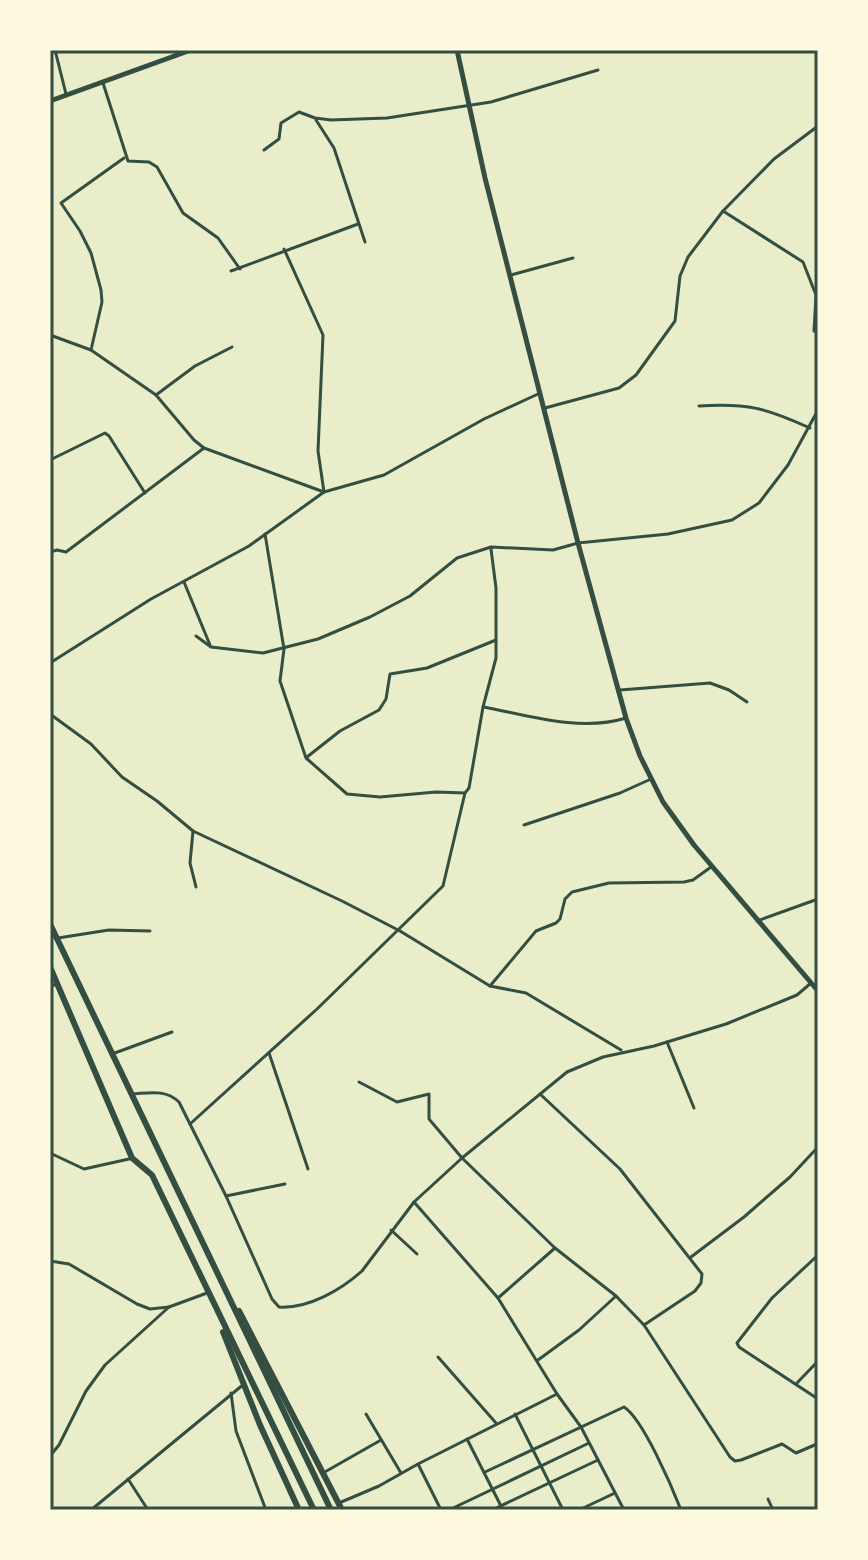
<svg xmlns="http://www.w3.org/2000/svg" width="868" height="1560" font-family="Bitter,serif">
  <rect width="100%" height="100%" fill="#e9edc9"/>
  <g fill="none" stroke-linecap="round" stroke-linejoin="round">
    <g stroke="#344e41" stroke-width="3">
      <path d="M55 50 66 94"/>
      <path d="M103 83 128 161 149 162 157 167 183 213 218 238 240 269"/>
      <path d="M316 120 334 148 365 242"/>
      <path d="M264 150 279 139 281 123 299 112 315 118 331 120 387 118 491 102 598 70"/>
      <path d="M723 211 803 262 816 295 814 331 818 332"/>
      <path d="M284 249 323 335 318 451 324 492"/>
      <path d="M231 271 358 224"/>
      <path d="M511 275 573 258"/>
      <path d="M50 335 91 350 156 395 194 440 204 448 324 492"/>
      <path d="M91 350 102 302 101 290 91 253 80 231 61 203 124 158"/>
      <path d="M156 395 195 366 232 347"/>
      <path d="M699 406C748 403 766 408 810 428"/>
      <path d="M545 408 619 388 636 375 675 321 680 276 688 257 723 211 774 159 818 126"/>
      <path d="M50 460 105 433 109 436 145 493"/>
      <path d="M265 534 284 649 280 681 306 758 347 794 380 797 436 792 465 793"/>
      <path d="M50 552 57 550 66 552 204 448"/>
      <path d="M184 582 210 645"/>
      <path d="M196 636 211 647 263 653 318 639 370 617 410 596 457 558 491 547 553 550 578 543 668 534 732 520 759 503 788 465 818 410"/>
      <path d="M50 663 151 599 249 546 324 492 384 475 484 419 538 394"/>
      <path d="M620 690 710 683 729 690 747 702"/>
      <path d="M484 707C530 716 581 732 626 718"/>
      <path d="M50 714 91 744 122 777 157 801 193 831 342 901 400 931 490 986 526 993 621 1050"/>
      <path d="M307 757 340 731 379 710 386 699 390 674 427 668 496 640"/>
      <path d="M524 825 620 793 651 779"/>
      <path d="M193 831 190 863 196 887"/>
      <path d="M757 921 818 899"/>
      <path d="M58 938 109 930 150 931"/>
      <path d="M490 986 536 931 556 923 560 919 565 899 572 892 609 883 684 882 693 880 711 867"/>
      <path d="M50 987 58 983"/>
      <path d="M667 1042 694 1108"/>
      <path d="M269 1053 308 1169"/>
      <path d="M112 1054 172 1032"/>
      <path d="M359 1082 397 1102 429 1094V1119L462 1158 555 1248 616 1296 644 1325 730 1457 735 1461 741 1460 782 1444 796 1453 817 1444"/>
      <path d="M132 1094C150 1093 165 1089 179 1102L226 1196 272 1299 279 1307C308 1309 341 1290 362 1271L414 1202 462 1158 567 1072 603 1057 654 1046 726 1024 797 995 811 983"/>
      <path d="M540 1094 620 1169 702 1274 701 1283 695 1291 644 1325"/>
      <path d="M190 1124 317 1009 443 886 465 793 469 788 483 707 496 658V588L491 549"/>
      <path d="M50 1153 84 1169 129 1159"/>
      <path d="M226 1196 285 1184"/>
      <path d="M414 1202 498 1298 557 1394 581 1427 624 1510"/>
      <path d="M391 1230 417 1254"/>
      <path d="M818 1255 772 1298 737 1343 739 1347 818 1399"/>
      <path d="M691 1257 744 1217 790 1177 818 1147"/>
      <path d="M50 1261 69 1264 137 1304 150 1309 169 1307"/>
      <path d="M498 1298 555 1248"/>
      <path d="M438 1357 496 1423"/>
      <path d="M538 1360 579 1330 616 1296"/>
      <path d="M797 1383 818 1361"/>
      <path d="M231 1393 236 1431 266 1510"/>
      <path d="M366 1414 401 1473"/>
      <path d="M515 1414 563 1510"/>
      <path d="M467 1439 503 1510"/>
      <path d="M50 1456 59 1445 86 1391 105 1365 169 1307 207 1293"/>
      <path d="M418 1464 441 1510"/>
      <path d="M485 1472 624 1407C643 1419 672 1487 681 1510"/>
      <path d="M323 1473 381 1440"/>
      <path d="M128 1479 148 1510"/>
      <path d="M768 1499 773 1510"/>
      <path d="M339 1503 379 1486 418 1464 557 1394"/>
      <path d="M91 1510 244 1384"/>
      <path d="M449 1510 589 1443"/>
      <path d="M492 1510 598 1460"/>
      <path d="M579 1510 615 1493"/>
    </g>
    <path stroke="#344e41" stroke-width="5" d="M50 101 191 50"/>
    <path stroke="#344e41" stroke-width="5" d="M457 50 485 178 578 543 626 718 640 756 663 802 694 845 818 991"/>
    <g stroke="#344e41" stroke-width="6">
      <path d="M50 924 331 1510"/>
      <path d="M50 967 132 1158 152 1175 314 1510"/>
      <path d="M239 1311 342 1510"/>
      <path d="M223 1332 260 1425 299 1510"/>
    </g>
  </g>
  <rect width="868" height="1560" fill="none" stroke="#fefae0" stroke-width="104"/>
  <rect x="52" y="52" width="764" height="1456" fill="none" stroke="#344e41" stroke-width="3"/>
</svg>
